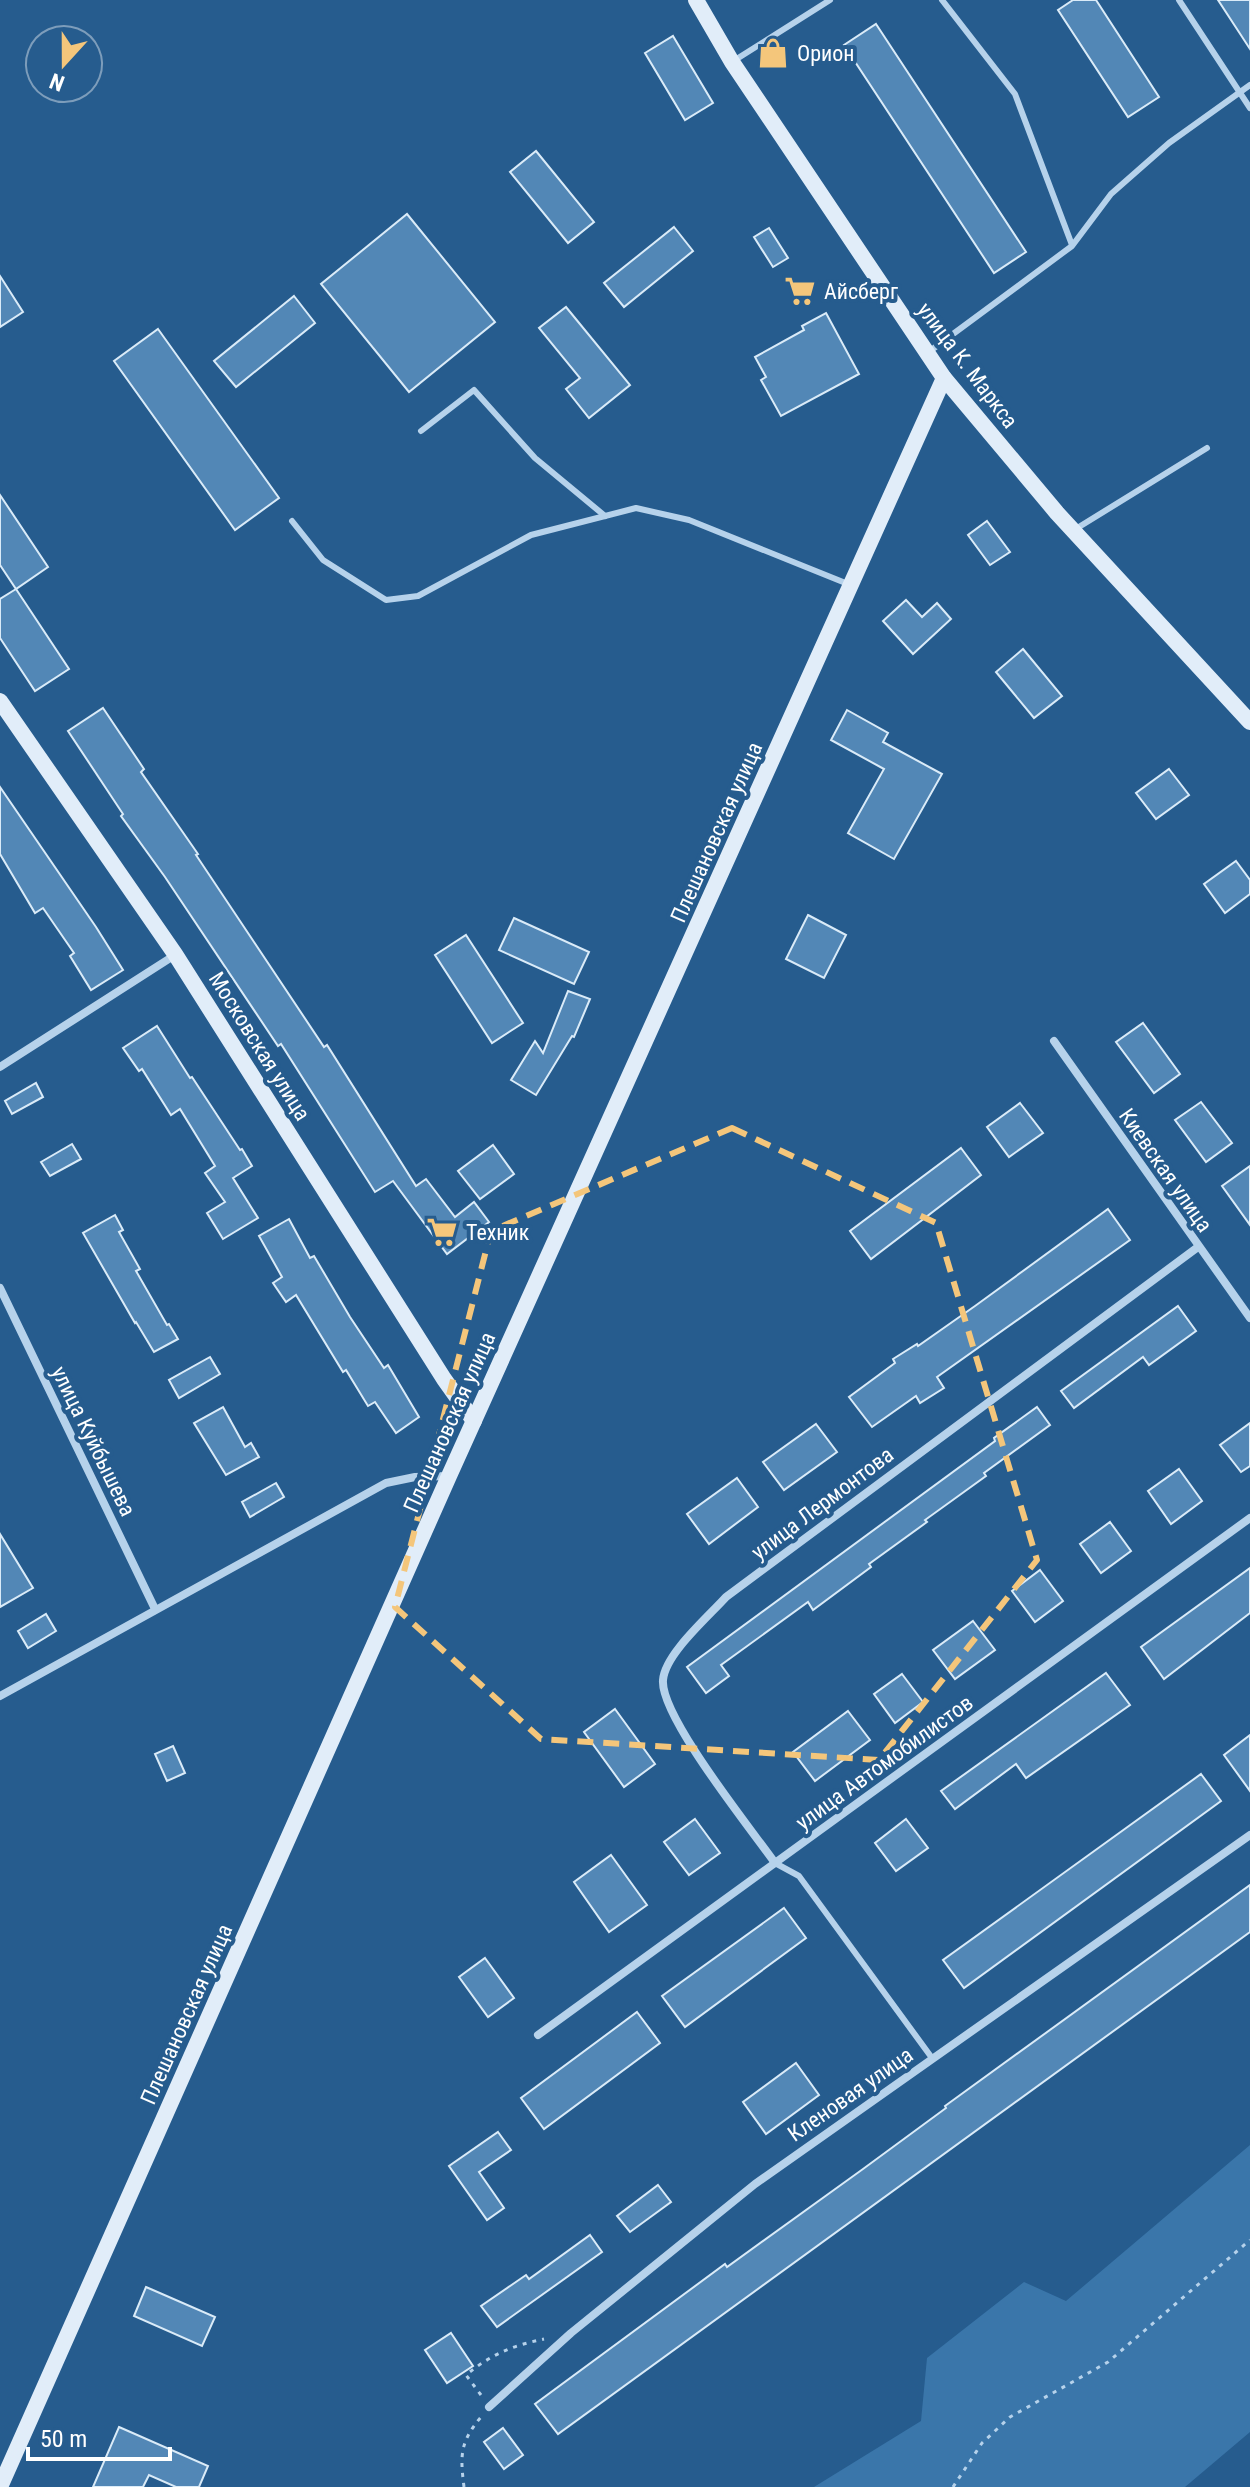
<svg xmlns="http://www.w3.org/2000/svg" width="1250" height="2487" font-family="'Roboto Condensed',sans-serif">
  <rect width="100%" height="100%" fill="#265c8e"/>
  <path fill="#3a76aa" d="M1250 2145V2432L1185 2487H814L921 2421 927 2358 1024 2282 1066 2301Z"/>
  <g fill="#5287b6" stroke="#daebf8" stroke-width="2">
    <path d="M1073 0H1096L1159 97 1128 117 1058 10Z"/>
    <path d="M1218 0H1250V49Z"/>
    <path d="M876 24 1026 252 994 273 844 45Z"/>
    <path d="M673 36 713 103 685 120 645 53Z"/>
    <path d="M536 151 594 222 568 243 510 172Z"/>
    <path d="M407 214 495 322 409 392 321 284Z"/>
    <path d="M674 227 693 251 624 307 604 283Z"/>
    <path d="M769 228 788 258 773 267 754 237Z"/>
    <path d="M0 276 23 312 0 327Z"/>
    <path d="M294 296 315 323 236 387 214 361Z"/>
    <path d="M566 307 630 385 589 418 566 389 580 378 539 328Z"/>
    <path d="M826 313 859 374 781 416 761 380 766 377 755 357 804 330 802 326Z"/>
    <path d="M158 329 279 498 235 530 114 361Z"/>
    <path d="M0 495 48 567 16 589 0 565Z"/>
    <path d="M987 521 1010 552 990 565 968 535Z"/>
    <path d="M16 589 69 669 35 691 0 638V599Z"/>
    <path d="M906 600 922 617 937 603 951 619 913 654 883 621Z"/>
    <path d="M1023 649 1062 696 1034 718 996 672Z"/>
    <path d="M103 708 144 769 141 772 198 854 196 855 324 1047 327 1045 416 1186 426 1179 455 1217 474 1202 489 1222 447 1254 393 1181 375 1192 281 1044 278 1046 165 877 121 816 123 814 68 731Z"/>
    <path d="M847 710 888 733 883 742 942 774 894 859 848 833 884 769 831 740Z"/>
    <path d="M1169 769 1189 795 1156 819 1136 793Z"/>
    <path d="M0 787 96 927 123 970 91 990 70 956 74 953 43 908 35 913 0 854Z"/>
    <path d="M1236 861 1250 880V894L1225 913 1204 884Z"/>
    <path d="M808 915 846 935 824 978 786 959Z"/>
    <path d="M514 918 589 952 574 984 499 950Z"/>
    <path d="M466 935 523 1023 492 1043 435 955Z"/>
    <path d="M568 991 590 999 574 1037 572 1036 536 1095 511 1080 535 1041 543 1053Z"/>
    <path d="M1143 1023 1180 1074 1154 1093 1116 1042Z"/>
    <path d="M157 1026 190 1078 192 1077 240 1150 242 1149 252 1166 233 1178 258 1218 223 1239 207 1213 225 1202 205 1173 215 1166 180 1109 171 1115 142 1069 139 1071 123 1048Z"/>
    <path d="M36 1083 43 1097 12 1114 5 1101Z"/>
    <path d="M1201 1102 1232 1143 1206 1162 1175 1120Z"/>
    <path d="M1020 1103 1043 1133 1009 1157 987 1127Z"/>
    <path d="M72 1144 81 1159 50 1176 41 1162Z"/>
    <path d="M493 1145 514 1174 480 1199 458 1171Z"/>
    <path d="M961 1148 981 1175 871 1259 850 1231Z"/>
    <path d="M1250 1166V1225L1222 1186Z"/>
    <path d="M1108 1209 1130 1240 937 1377 944 1388 920 1403 916 1396 872 1427 849 1397 895 1363 893 1359 917 1344 918 1346 975 1306Z"/>
    <path d="M115 1215 123 1230 119 1232 140 1269 136 1271 167 1325 169 1324 178 1339 154 1352 136 1322 135 1323 83 1233Z"/>
    <path d="M289 1219 310 1258 314 1256 350 1317 384 1368 388 1365 419 1417 396 1433 375 1402 368 1406 346 1370 343 1372 296 1295 286 1302 273 1283 282 1277 259 1236Z"/>
    <path d="M1178 1306 1196 1331 1149 1365 1143 1357 1074 1408 1061 1391Z"/>
    <path d="M210 1357 220 1374 179 1398 169 1380Z"/>
    <path d="M223 1407 245 1447 251 1443 259 1457 226 1475 194 1423Z"/>
    <path d="M1037 1407 1050 1425 984 1473 986 1476 925 1520 927 1522 869 1564 871 1567 813 1610 808 1602 721 1665 729 1676 706 1693 687 1667 995 1441 994 1438Z"/>
    <path d="M1250 1423V1466L1241 1472 1220 1445Z"/>
    <path d="M816 1424 837 1452 784 1490 763 1462Z"/>
    <path d="M1179 1469 1202 1501 1171 1524 1148 1491Z"/>
    <path d="M737 1478 758 1507 709 1544 687 1514Z"/>
    <path d="M276 1483 284 1497 250 1517 242 1502Z"/>
    <path d="M1110 1522 1131 1551 1101 1573 1080 1544Z"/>
    <path d="M0 1534 33 1588 0 1607Z"/>
    <path d="M1250 1568V1613L1164 1679 1141 1647Z"/>
    <path d="M1040 1570 1063 1601 1035 1622 1012 1591Z"/>
    <path d="M46 1614 56 1631 28 1648 18 1631Z"/>
    <path d="M973 1621 995 1650 955 1679 933 1650Z"/>
    <path d="M1106 1673 1130 1705 1026 1778 1016 1764 955 1809 941 1791Z"/>
    <path d="M902 1674 923 1702 895 1723 874 1694Z"/>
    <path d="M615 1709 655 1764 624 1787 584 1732Z"/>
    <path d="M848 1711 870 1740 815 1781 793 1752Z"/>
    <path d="M1250 1735V1791L1224 1755Z"/>
    <path d="M173 1746 185 1773 167 1781 155 1754Z"/>
    <path d="M1201 1774 1221 1801 964 1988 943 1960Z"/>
    <path d="M695 1819 720 1853 689 1875 664 1842Z"/>
    <path d="M906 1819 928 1848 896 1871 875 1843Z"/>
    <path d="M611 1855 647 1905 609 1932 574 1882Z"/>
    <path d="M1250 1885V1932L558 2434 535 2404 725 2264 727 2267 863 2169 946 2108 945 2106Z"/>
    <path d="M784 1908 806 1938 685 2027 662 1996Z"/>
    <path d="M485 1958 514 1998 488 2017 459 1977Z"/>
    <path d="M637 2012 660 2043 544 2129 521 2098Z"/>
    <path d="M796 2063 819 2095 766 2134 743 2102Z"/>
    <path d="M498 2132 511 2150 479 2172 504 2208 487 2220 449 2166Z"/>
    <path d="M658 2185 671 2202 630 2232 617 2216Z"/>
    <path d="M590 2235 602 2252 497 2327 481 2306 526 2275 529 2279Z"/>
    <path d="M146 2287 215 2317 202 2346 134 2316Z"/>
    <path d="M451 2333 473 2366 447 2383 425 2350Z"/>
    <path d="M119 2427 208 2466 199 2487H176L149 2475 143 2487H93Z"/>
    <path d="M503 2428 523 2455 504 2469 484 2442Z"/>
  </g>
  <g fill="none" stroke-linecap="round" stroke-linejoin="round">
    <g stroke="#b6d2eb" stroke-width="3" stroke-dasharray="4 6" stroke-linecap="butt">
      <path d="M481 2395 466 2375C492 2354 511 2346 544 2339"/>
      <path d="M464 2487C460 2455 460 2442 481 2417"/>
      <path d="M953 2487 982 2443 1010 2417 1108 2362 1250 2240"/>
    </g>
    <g stroke="#b6d2eb" stroke-width="6">
      <path d="M942 0 1015 94 1072 245"/>
      <path d="M1179 0 1250 108"/>
      <path d="M735 60 830 0"/>
      <path d="M930 351 1072 246 1111 194 1169 143 1250 85"/>
      <path d="M421 431 474 390 535 458 605 516"/>
      <path d="M292 521 323 560 386 600 418 596 531 535 636 508 689 520 848 584"/>
      <path d="M1074 530 1207 448"/>
      <path d="M775 1863 799 1876 932 2058"/>
    </g>
    <g stroke="#b6d2eb" stroke-width="8">
      <path d="M1054 1041 1250 1318"/>
      <path d="M0 1067 175 955"/>
      <path d="M0 1288 155 1609"/>
      <path d="M0 1696 386 1483 415 1477 448 1476"/>
      <path d="M775 1863C751 1829 660 1716 663 1680 665 1654 708 1617 726 1597L1198 1247"/>
      <path d="M538 2035 1250 1518"/>
      <path d="M489 2407 571 2333 755 2184 1250 1835"/>
    </g>
    <g stroke="#e1edf9" stroke-width="16">
      <path d="M696 0 732 62 944 378 1057 513 1250 722"/>
      <path d="M0 701 175 954 444 1379 474 1421"/>
      <path d="M0 2487 449 1476 944 378"/>
    </g>
  </g>
  <path fill="none" stroke="#f4c67b" stroke-width="6" stroke-dasharray="16 10" stroke-linejoin="round" d="M732 1128 936 1223 1037 1560 879 1760 541 1739 395 1607 491 1231Z"/>
  <defs>
    <g id="shop-bare" transform="scale(2.4)"><path d="M-5-2.5h2.3a2.7 3.5 0 0 1 5.4 0H5L5.5 6h-11ZM-1.5-2.5h3a1.5 2.3 0 0 0-3 0Z" fill="#f4c67b" stroke="#265c8e" stroke-width="2.5" paint-order="stroke"/></g>
    <g id="supermarket-bare" transform="scale(2.4)"><path d="M-6-5.5h2.5l.6 2H6L4.5 2H-2.5L-4.4-4H-6ZM-1.5 3.2a1.3 1.3 0 1 0 .1 0ZM3 3.2a1.3 1.3 0 1 0 .1 0Z" fill="#f4c67b" stroke="#265c8e" stroke-width="2.5" paint-order="stroke"/></g>
  </defs>
  <g fill-rule="evenodd">
    <use href="#shop-bare" x="773" y="53"/>
    <use href="#supermarket-bare" x="800" y="291"/>
    <use href="#supermarket-bare" x="442" y="1232"/>
  </g>
  <g text-anchor="middle" stroke-width="8" stroke-linejoin="round" paint-order="stroke">
    <g font-size="22" fill="#fff" stroke="#265c8e" text-anchor="start">
      <text x="797" y="61">Орион</text>
      <text x="824" y="299">Айсберг</text>
      <text x="466" y="1240">Техник</text>
    </g>
    <g font-size="22" fill="#fff" stroke="#265c8e">
      <text transform="translate(968 365) rotate(53)" y="8">улица К. Маркса</text>
      <text transform="translate(716 832) rotate(-66)" y="8">Плешановская улица</text>
      <text transform="translate(260 1046) rotate(58)" y="8">Московская улица</text>
      <text transform="translate(1166 1170) rotate(55)" y="8">Киевская улица</text>
      <text transform="translate(449 1422) rotate(-66)" y="8">Плешановская улица</text>
      <text transform="translate(94 1441) rotate(64)" y="8">улица Куйбышева</text>
      <text transform="translate(822 1503) rotate(-37)" y="8">улица Лермонтова</text>
      <text transform="translate(884 1762) rotate(-36)" y="8">улица Автомобилистов</text>
      <text transform="translate(186 2014) rotate(-66)" y="8">Плешановская улица</text>
      <text transform="translate(850 2094) rotate(-35)" y="8">Кленовая улица</text>
    </g>
  </g>
  <g transform="translate(64 64) rotate(201)"><circle r="38" fill="#265c8e" stroke="#7d9dbb" stroke-width="2"/>
  <path d="M0-6L14 30L0 20L-14 30Z" fill="#f4c67b"/>
  <text y="-12" font-size="22" font-weight="bold" text-anchor="middle" fill="#ffffff">N</text>
  </g>
  <path d="M28 2447v12h142v-12" fill="none" stroke="#ffffff" stroke-width="4"/>
  <text x="40" y="2447" font-size="24" fill="#ffffff" stroke="#265c8e" stroke-width="6" paint-order="stroke">50 m</text>
</svg>
